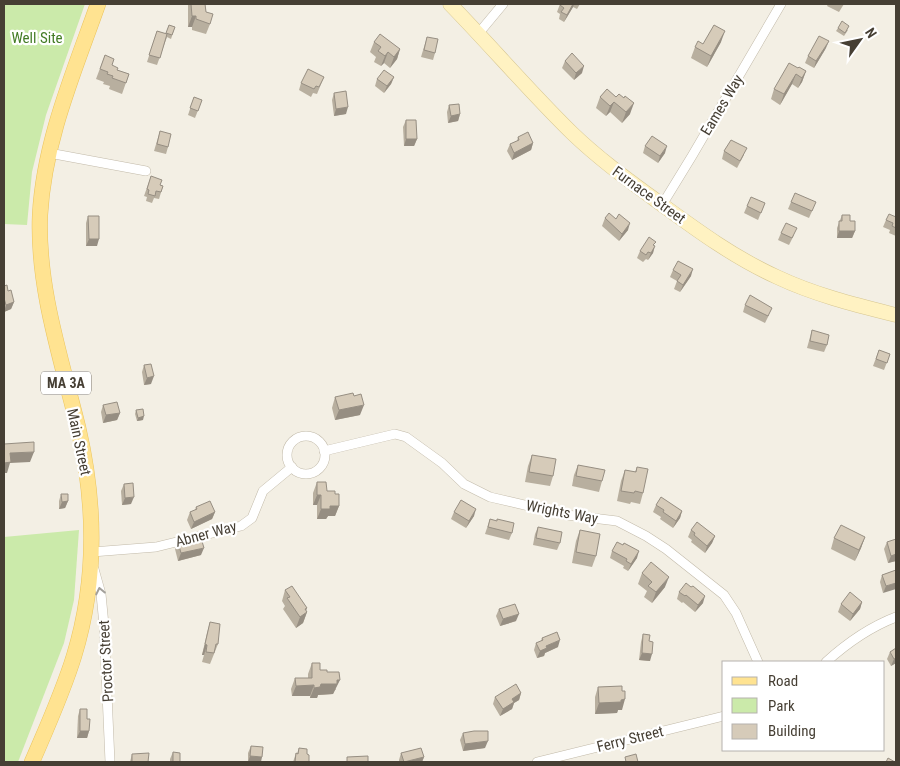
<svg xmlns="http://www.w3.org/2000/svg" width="900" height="766" font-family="'Roboto Condensed',sans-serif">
  <rect width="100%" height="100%" fill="#f3efe4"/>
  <g fill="#cbeaaa">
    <path d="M4 4H85L46 115 32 172 27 225 4 224Z"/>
    <path d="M79 530 74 600 64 643 18 762H4V537Z"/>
  </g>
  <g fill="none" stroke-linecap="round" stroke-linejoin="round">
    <g stroke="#c2baa9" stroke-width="10">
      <g id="minor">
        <path d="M478 34 503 4"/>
        <path d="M49 153 146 171"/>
        <path d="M662 205 692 156 781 4"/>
        <circle cx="306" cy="455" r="19"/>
        <path d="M324 451 395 434 406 437 442 463 464 484 490 497 567 515 617 521 646 536 666 549 724 595 736 613 758 662"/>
        <path d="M92 552 156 547 241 526 252 518 263 491 292 467"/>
        <path d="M94 569 101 594 104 625 110 762"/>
        <path d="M826 662C847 643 870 627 896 617"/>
        <path d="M537 762 724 716"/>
      </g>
    </g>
    <g stroke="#d6c691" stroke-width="15">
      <path id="secondary" d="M450 4C491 46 530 92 572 133 600 160 631 182 661 204 698 231 735 258 777 277 815 295 856 305 896 315"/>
    </g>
    <g stroke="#ebc45b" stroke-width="16">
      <path id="primary" d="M32 762C47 727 63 692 74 656 97 581 96 504 78 427 61 358 37 287 40 215 44 141 74 72 98 4"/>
    </g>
    <use href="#minor" stroke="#fff" stroke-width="9"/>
    <use href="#secondary" stroke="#fff2c2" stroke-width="14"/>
    <use href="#primary" stroke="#ffe391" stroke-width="15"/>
  </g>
  <g fill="#b8af9f">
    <path d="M188 4H205L206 12 210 24 206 34 192 30V27H188Z"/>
    <path d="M560 4H580L577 9 573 7 564 22 559 19 560 14 557 12Z"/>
    <path d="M828 4H844L839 12 827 6Z"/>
    <path d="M169 25 175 27 171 39 167 37 157 65 147 62 157 31 166 34Z"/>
    <path d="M838 28 848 30 844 36 836 31Z"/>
    <path d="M427 37 435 53 433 60 421 57Z"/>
    <path d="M374 42 400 49 397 59 390 68 384 63 381 66 374 62 376 57 370 52Z"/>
    <path d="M721 42 707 67 691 58 695 47 703 44Z"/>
    <path d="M826 48 814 68 805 63 808 56Z"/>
    <path d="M105 55 112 65 117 70 129 74 122 94 109 89 110 86 103 84 104 82 96 79Z"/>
    <path d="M565 61 582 73 574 80 562 68Z"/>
    <path d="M798 68 806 71 802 82 798 88 792 84 780 105 771 99 774 89Z"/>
    <path d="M324 77 317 94 313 93 311 97 299 90 301 83Z"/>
    <path d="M394 77 391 84 384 93 375 86 377 79Z"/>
    <path d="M607 89 630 114 622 123 610 112 606 116 596 108 600 97Z"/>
    <path d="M334 93 346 114 334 116 332 100Z"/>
    <path d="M194 97 202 100 195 118 188 115Z"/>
    <path d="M449 105 460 114 458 121 448 123 447 112Z"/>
    <path d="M406 120 417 139 414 146H404L403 127Z"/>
    <path d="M160 131 168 147 166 154 154 151Z"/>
    <path d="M518 137 533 143 531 150 512 160 507 151 510 144 517 141Z"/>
    <path d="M645 146 665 153 658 163 643 153Z"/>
    <path d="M724 151 744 155 737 168 722 159Z"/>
    <path d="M151 176 160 185 163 186 159 199 154 198 152 203 146 201 147 197 144 196Z"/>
    <path d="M791 202 813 209 809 218 788 209Z"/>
    <path d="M765 203 758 220 744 213 747 206Z"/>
    <path d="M842 215 850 221 855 231 852 238H837V228Z"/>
    <path d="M88 216 97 246H86V223Z"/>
    <path d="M605 218 616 219 628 230 619 241 602 226Z"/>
    <path d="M886 220H896V236L889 233 890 230 883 227Z"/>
    <path d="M781 233 794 235 789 245 778 240Z"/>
    <path d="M654 246 653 253 648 260 646 259 643 262 637 258 640 251Z"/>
    <path d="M673 270 691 276 680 292 674 289 677 281 670 277Z"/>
    <path d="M4 286 8 291 14 302 11 309 4 312Z"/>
    <path d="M745 305 769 315 765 323 743 312Z"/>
    <path d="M812 330 827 345 824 352 807 348Z"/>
    <path d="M879 350 890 354 884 370 873 366Z"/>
    <path d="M144 365 151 384 144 385 142 372Z"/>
    <path d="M354 396 360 415 335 420 332 408 335 397Z"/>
    <path d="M103 405 120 413 117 420 103 423 101 412Z"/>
    <path d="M136 410 143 420 137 421 135 414Z"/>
    <path d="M532 455 553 476 550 486 525 482 528 466Z"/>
    <path d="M578 465 602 481 599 492 572 486 574 475Z"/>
    <path d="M637 467 643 493 640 504 631 502 630 504 617 501 621 481 625 470 635 472Z"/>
    <path d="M317 482 327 491 335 494 339 506 335 516H328L326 519H317V505H313V493Z"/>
    <path d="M124 484 131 504 122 505 121 491Z"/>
    <path d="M61 494 68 501 65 508 59 509V501Z"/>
    <path d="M656 505 682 511 680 518 673 528 660 519 661 517 653 512Z"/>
    <path d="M196 507 215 512 212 519 191 529 187 520 190 512 195 510Z"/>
    <path d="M454 512 474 516 466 528 451 519Z"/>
    <path d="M490 519 496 521 512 533 509 540 485 534Z"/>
    <path d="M538 527 560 543 557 550 533 545 535 534Z"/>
    <path d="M580 530 596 556 592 567 572 563 576 541Z"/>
    <path d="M691 530 715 536 712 543 705 553 691 542 692 540 688 537Z"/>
    <path d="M865 537 861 548 855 561 831 549 834 538Z"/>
    <path d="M193 540 201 555 178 561 175 549 178 542Z"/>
    <path d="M887 542 896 561 888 563 884 549Z"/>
    <path d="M612 551 637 558 628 571 623 568 624 566 610 558Z"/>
    <path d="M896 570 883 593 880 582 882 575Z"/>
    <path d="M642 573 665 587 652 603 644 597 647 591 638 584Z"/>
    <path d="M285 590 307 612 303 623 296 628 283 609 285 606 282 601Z"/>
    <path d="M679 592 703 603 695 612 683 602 682 603 677 599Z"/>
    <path d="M862 602 860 609 850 621 838 612 841 604Z"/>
    <path d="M499 609 516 621 500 626 496 616Z"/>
    <path d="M210 622 218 644 210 664 202 662 204 655H202L207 633Z"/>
    <path d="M643 634 649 641 650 661 639 660 641 642Z"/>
    <path d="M542 638 558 647 545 653 544 656 537 658 534 650 536 643 541 641Z"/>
    <path d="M896 648V663L891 666 887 659 890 652Z"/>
    <path d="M312 663 320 670 327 672 336 690H335L333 694 318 695 317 698H310V696H292L291 689 295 678H308V674Z"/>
    <path d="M598 687 622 710H618L617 713 595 714V697Z"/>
    <path d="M521 693 519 700 514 703 512 709 500 716 493 704 495 697Z"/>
    <path d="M80 709 87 719 89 731 87 738H77L78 716Z"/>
    <path d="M463 733 485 748 463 751 460 740Z"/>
    <path d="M251 746 261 762H248V753Z"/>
    <path d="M299 748 309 762H293L296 753 297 754Z"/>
    <path d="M173 752 180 762H170V759Z"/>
    <path d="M401 753 424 757 422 762H399V760Z"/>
    <path d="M132 754 148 762H130Z"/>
  </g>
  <g fill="#968e82">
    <path d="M573 4H574L573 7 564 22 567 15Z"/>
    <path d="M192 16H196L192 27H188Z"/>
    <path d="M725 31 721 42 707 67 711 56Z"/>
    <path d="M829 41 826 48 814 68 816 61Z"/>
    <path d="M400 49 397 59 390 68 394 57Z"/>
    <path d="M388 52 384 63 381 66 385 56Z"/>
    <path d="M584 66 582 73 574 80 576 73Z"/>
    <path d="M806 71 802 82 798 88 802 78Z"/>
    <path d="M796 74 792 84 780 105 784 94Z"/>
    <path d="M394 77 391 84 384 93 387 86Z"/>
    <path d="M614 102 610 112 606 116 610 106Z"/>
    <path d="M634 103 630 114 622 123 626 112Z"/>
    <path d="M348 107 346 114 334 116 336 109Z"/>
    <path d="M460 114 458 121 448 123 451 116Z"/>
    <path d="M406 139H417L414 146H404Z"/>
    <path d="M533 143 531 150 512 160 514 153Z"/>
    <path d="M667 146 665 153 658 163 660 156Z"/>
    <path d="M630 223 628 230 619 241 622 234Z"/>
    <path d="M839 231H855L852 238H837Z"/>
    <path d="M89 239H99L97 246H86Z"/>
    <path d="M655 246 653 253 648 260 651 253Z"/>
    <path d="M693 269 691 276 680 292 683 285Z"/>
    <path d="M14 302 11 309 4 312 6 305Z"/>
    <path d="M154 376 151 384 144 385 147 378Z"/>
    <path d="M364 405 360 415 335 420 339 410Z"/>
    <path d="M120 413 117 420 103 423 106 415Z"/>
    <path d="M144 416 143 420 137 421 138 418Z"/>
    <path d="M34 452 30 462 10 463 7 473H4V463L10 453Z"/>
    <path d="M317 495H321L317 505H313Z"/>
    <path d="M134 497 131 504 122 505 125 498Z"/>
    <path d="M68 501 65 508 59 509 62 502Z"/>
    <path d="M330 506H339L335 516H328L326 519H317L321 509Z"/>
    <path d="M476 509 474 516 466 528 469 521Z"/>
    <path d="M682 511 680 518 673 528 676 521Z"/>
    <path d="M215 512 212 519 191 529 194 522Z"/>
    <path d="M715 536 712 543 705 553 707 546Z"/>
    <path d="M865 537 861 548 855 561 859 550Z"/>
    <path d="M204 548 201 555 178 561 181 553Z"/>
    <path d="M639 551 637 558 628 571 631 564Z"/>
    <path d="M896 554V561L888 563 891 556Z"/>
    <path d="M669 577 665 587 652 603 656 592Z"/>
    <path d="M896 583V589L883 593 886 586Z"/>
    <path d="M705 596 703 603 695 612 698 605Z"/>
    <path d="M862 602 860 609 850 621 853 614Z"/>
    <path d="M307 608 305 614 307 612 303 623 296 628 300 617 305 609Z"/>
    <path d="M519 614 516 621 500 626 503 619Z"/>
    <path d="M560 640 558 647 545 653 544 656 537 658 540 651 546 646Z"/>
    <path d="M205 644 207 645 204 655H202Z"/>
    <path d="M642 653 652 654 650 661 639 660Z"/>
    <path d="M896 658V663L891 666 894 659Z"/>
    <path d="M337 680H340L333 694 318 695 317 698H310L314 688 321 684Z"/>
    <path d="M314 685 310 696H292L296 686Z"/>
    <path d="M521 693 519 700 514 703 512 709 500 716 503 709 512 699Z"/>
    <path d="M625 699 622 710H618L617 713 595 714 599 703Z"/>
    <path d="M80 731H89L87 738H77Z"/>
    <path d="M488 741 485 748 463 751 465 744Z"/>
    <path d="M250 756 262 757 261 762H248Z"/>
    <path d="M424 757 422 762H403H404Z"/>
  </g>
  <g fill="#d6cbb9" stroke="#968e82">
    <path d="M191 4H205L206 12 213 14 210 24 196 19V16H192Z"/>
    <path d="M560 4H573L567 15 561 12 564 8 560 5Z"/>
    <path d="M842 21 849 26 845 33 838 28Z"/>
    <path d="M169 25 175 27 172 35 166 33Z"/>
    <path d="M714 25 725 31 711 56 695 47 698 41 703 44Z"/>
    <path d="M157 31 167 34 160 58 149 55Z"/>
    <path d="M380 34 400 49 394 57 388 52 385 56 378 51 381 47 374 42Z"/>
    <path d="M819 36 829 41 816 61 808 56Z"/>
    <path d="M427 37 438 39 435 53 424 50Z"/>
    <path d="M572 53 584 66 576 73 565 61Z"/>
    <path d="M105 55 114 59 112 65 118 68 117 70 129 74 126 83 112 78 113 76 107 74 108 72 100 69Z"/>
    <path d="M789 63 798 68 799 67 806 71 802 78 796 74 784 94 774 89Z"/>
    <path d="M308 69 324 77 319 87 316 86 314 89 301 83Z"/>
    <path d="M384 70 394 77 387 86 377 79Z"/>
    <path d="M607 89 616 97 619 94 624 98 625 96 634 103 626 112 614 102 610 106 600 97Z"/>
    <path d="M346 91 348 107 336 109 334 93Z"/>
    <path d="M194 97 202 100 198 111 190 108Z"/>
    <path d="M459 104 460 114 451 116 449 105Z"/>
    <path d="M406 120H416L417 139H406Z"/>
    <path d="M160 131 171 134 168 147 157 144Z"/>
    <path d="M528 132 533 143 514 153 510 144 519 140 518 137Z"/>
    <path d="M652 136 667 146 660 156 645 146Z"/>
    <path d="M731 140 747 148 740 161 724 151Z"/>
    <path d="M151 176 162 180 160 185 163 186 161 192 156 191 155 196 148 194 149 190 147 189Z"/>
    <path d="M795 193 816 202 812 211 791 202Z"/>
    <path d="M751 197 765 203 761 213 747 206Z"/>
    <path d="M609 213 616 219 619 214 630 223 622 234 605 218Z"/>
    <path d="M889 214 896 217V228L892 226 893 223 886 220Z"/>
    <path d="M842 215H850V221H855V231H839V221H842Z"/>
    <path d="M88 216H99V239H89Z"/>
    <path d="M786 223 797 228 792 238 781 233Z"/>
    <path d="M649 237 656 242 653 245 655 246 651 253 648 252 646 255 640 251Z"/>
    <path d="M678 261 693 269 683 285 677 281 681 275 673 270Z"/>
    <path d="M7 285 8 291 11 290 14 302 6 305 4 298V286Z"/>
    <path d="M750 295 772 308 768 316 745 305Z"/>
    <path d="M812 330 829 335 827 345 810 341Z"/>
    <path d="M879 350 890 354 887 363 876 359Z"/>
    <path d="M151 364 154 376 147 378 144 365Z"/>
    <path d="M353 393 354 396 361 394 364 405 339 410 335 397Z"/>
    <path d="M117 402 120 413 106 415 103 405Z"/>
    <path d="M143 409 144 416 138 418 136 410Z"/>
    <path d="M34 442V452L10 453 11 462 4 463V444Z"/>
    <path d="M532 455 556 459 553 476 529 472Z"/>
    <path d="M578 465 605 470 602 481 576 476Z"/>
    <path d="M637 467 648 469 643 493 635 491 634 493 621 491 625 470 636 472Z"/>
    <path d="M317 482H326L327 491H335V494H339V506H330V509H321V495H317Z"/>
    <path d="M133 483 134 497 125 498 124 484Z"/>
    <path d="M61 494H68V501L62 502Z"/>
    <path d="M661 497 682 511 676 521 663 512 664 510 656 505Z"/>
    <path d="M461 500 476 509 469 521 454 512Z"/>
    <path d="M210 501 215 512 194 522 190 512 197 509 196 507Z"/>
    <path d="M490 519 497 521V519L514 523 512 533 488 527Z"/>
    <path d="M697 522 715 536 707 546 694 535 695 533 691 530Z"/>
    <path d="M841 525 865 537 859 550 834 538Z"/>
    <path d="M538 527 562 532 560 543 536 538Z"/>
    <path d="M580 530 600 534 596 556 576 552Z"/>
    <path d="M192 538 193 540 201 538 204 548 181 553 178 542Z"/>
    <path d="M896 539V554L891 556 887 542Z"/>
    <path d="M617 542 623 545 624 543 639 551 631 564 626 561 627 559 612 551Z"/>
    <path d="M651 562 669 577 656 592 648 586 652 582 642 573Z"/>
    <path d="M896 570V583L886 586 882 575Z"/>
    <path d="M686 583 691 587 693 586 705 596 698 605 686 595 685 596 679 592Z"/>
    <path d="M292 586 307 608 305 609 307 612 300 617 287 598 290 597 285 590Z"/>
    <path d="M850 592 862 602 853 614 841 604Z"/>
    <path d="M515 604 519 614 503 619 499 609Z"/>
    <path d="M210 622 220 624 218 644H216L214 653 206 652 207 645 205 644Z"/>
    <path d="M557 632 560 640 546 646 547 648 540 651 536 643 543 640 542 638Z"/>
    <path d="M643 634 650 635 649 641 653 642 652 654 642 653Z"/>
    <path d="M896 648V658L894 659 890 652Z"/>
    <path d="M312 663H320V670H327V672H339L340 680H337V684H321L320 687 314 688V685L296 686 295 678H312Z"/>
    <path d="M516 684 521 693 512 699 514 702 503 709 495 697Z"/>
    <path d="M622 686V691H625V699L621 700V702L599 703 598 687Z"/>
    <path d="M80 709H87V719H90L89 731H80Z"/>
    <path d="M474 731H488V741L465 744 463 733Z"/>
    <path d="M251 746 263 747 262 757 250 756Z"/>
    <path d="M299 748 307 749V754L309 755V762H295L296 753 298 754Z"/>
    <path d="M421 748 424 757 404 762 401 753Z"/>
    <path d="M173 752 180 753V762H173Z"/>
    <path d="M149 753 148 762H132V754Z"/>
    <path d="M636 754 638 762H626L625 757Z"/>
    <path d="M368 756V762H347V757Z"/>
    <path d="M888 758 895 762H886Z"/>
  </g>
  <defs><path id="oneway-chevron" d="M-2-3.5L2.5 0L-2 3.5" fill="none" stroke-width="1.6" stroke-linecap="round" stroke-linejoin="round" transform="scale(1.25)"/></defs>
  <use stroke="#a29f9a" href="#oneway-chevron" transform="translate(100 591) rotate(-102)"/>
  <g text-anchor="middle" stroke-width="4.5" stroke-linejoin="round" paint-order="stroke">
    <rect fill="#fff" stroke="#7e7971" stroke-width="1" x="41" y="371.5" width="50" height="23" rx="4"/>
    <g font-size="14" font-weight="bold" fill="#463f34">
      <text x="66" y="388">MA 3A</text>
    </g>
    <g font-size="15" fill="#427b24" stroke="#fff">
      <text x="37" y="43">Well Site</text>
    </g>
    <g font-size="15" fill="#463f34" stroke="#fff">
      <text transform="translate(722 105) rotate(-59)" y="5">Eames Way</text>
      <text transform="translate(649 195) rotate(36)" y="5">Furnace Street</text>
      <text transform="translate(79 442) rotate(78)" y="5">Main Street</text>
      <text transform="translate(562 512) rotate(11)" y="5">Wrights Way</text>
      <text transform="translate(206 534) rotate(-15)" y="5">Abner Way</text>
      <text transform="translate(106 661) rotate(-93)" y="5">Proctor Street</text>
      <text transform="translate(630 739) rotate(-14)" y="5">Ferry Street</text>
    </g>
  </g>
  <rect width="900" height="766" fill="none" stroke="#463f34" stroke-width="10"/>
  <rect x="722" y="661" width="162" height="90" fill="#ffffff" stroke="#b5b2ae"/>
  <rect x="732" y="677" width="25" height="8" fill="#ffe391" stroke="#b5b2ae"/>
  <text x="768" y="686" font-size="15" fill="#463f34">Road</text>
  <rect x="732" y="698" width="25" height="15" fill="#cbeaaa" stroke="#b5b2ae"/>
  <text x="768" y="711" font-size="15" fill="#463f34">Park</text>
  <rect x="732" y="724" width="25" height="15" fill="#d6cbb9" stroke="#b5b2ae"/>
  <text x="768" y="736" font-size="15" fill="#463f34">Building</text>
  <g transform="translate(860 40) rotate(57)" stroke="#ffffff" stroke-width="4" paint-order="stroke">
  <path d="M0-4L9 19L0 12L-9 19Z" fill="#463f34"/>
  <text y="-8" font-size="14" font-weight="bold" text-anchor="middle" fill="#463f34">N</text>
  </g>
</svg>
